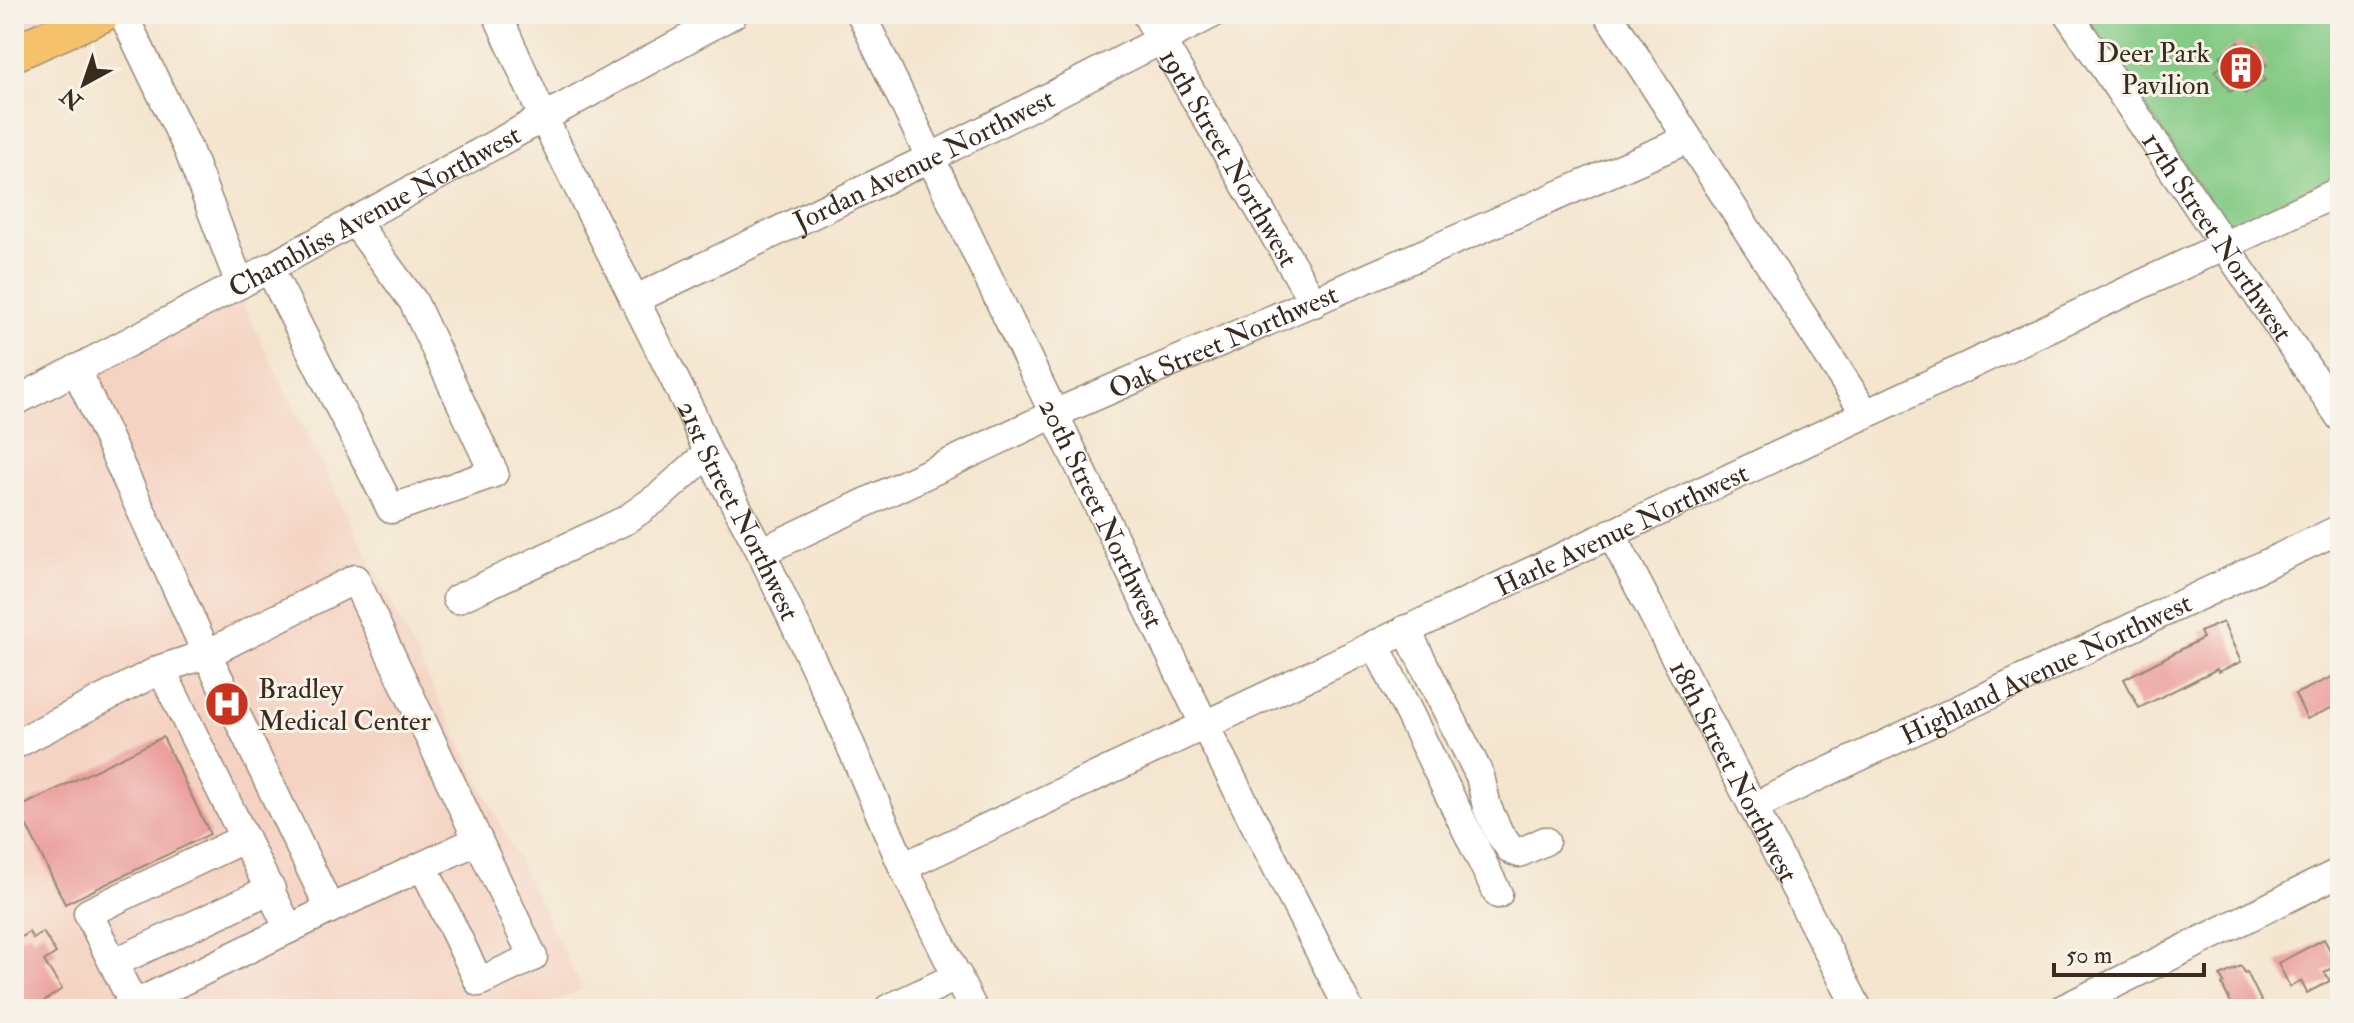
<svg xmlns="http://www.w3.org/2000/svg" width="2354" height="1023" font-family="'IM FELL Double Pica',serif">
  <rect width="100%" height="100%" fill="#f7f3e8"/>
  <filter id="ink" filterUnits="userSpaceOnUse"><feTurbulence type="fractalNoise" baseFrequency=".0125" numOctaves="2"/><feDisplacementMap in="SourceGraphic" scale="16" xChannelSelector="R" yChannelSelector="G"/><feConvolveMatrix kernelMatrix="1 2 1 2 8 2 1 2 1" color-interpolation-filters="sRGB"/></filter>
  <filter id="wash" filterUnits="userSpaceOnUse"><feTurbulence type="fractalNoise" baseFrequency=".006" numOctaves="4" result="noise"/><feDisplacementMap in="SourceGraphic" scale="32" xChannelSelector="R" yChannelSelector="G"/><feGaussianBlur stdDeviation="1.8" result="paint"/><feColorMatrix in="noise" values="0 0 0 0 0 0 0 0 0 0 0 0 0 0 0 0 0 1.4 0 .05"/><feComposite in="paint" operator="in"/></filter>
  <g filter="url(#wash)">
    <rect width="100%" height="100%" fill="#f4e5ce"/>
    <g fill="#f5d3c2">
      <path d="M14 14H102L14 53Z"/>
      <path d="M240 298 582 989 541 1009H14V419Z"/>
    </g>
    <path fill="#84ca85" stroke="#607a52" stroke-width="2" d="M2090 14H2340V180L2234 228 2226 226 2089 23Z"/>
    <g id="blocks">
      <g fill="#eb9f9d">
        <path d="M2239 42 2245 51 2254 45 2267 65 2258 71 2265 80 2245 94 2239 86 2230 92 2215 71 2225 64 2220 56Z"/>
        <path d="M2223 622 2241 662 2218 672 2217 669 2139 708 2124 679 2203 638 2200 632Z"/>
        <path d="M2340 673V704L2307 719 2295 694Z"/>
        <path d="M163 737 210 834 65 904 18 808Z"/>
        <path d="M29 932 33 939 43 932 56 953 44 961 62 989 32 1009H14V942Z"/>
        <path d="M2324 939 2338 965 2324 972 2330 981 2307 993 2301 981 2290 987 2278 963Z"/>
        <path d="M2241 966 2245 973 2247 972 2265 1009H2234L2222 985 2224 983 2220 976Z"/>
      </g>
    </g>
  </g>
  <g filter="url(#ink)">
    <use href="#blocks" fill-opacity="0" stroke="#988876" stroke-width="2"/>
    <g fill="none" stroke-linecap="round" stroke-linejoin="round">
      <g stroke="#988876" stroke-width="31">
        <g id="minor">
          <path d="M123 14 188 149 240 284"/>
          <path id="s1" d="M497 14 543 117 691 412 708 453 761 552 838 716 903 867 973 1009"/>
          <path id="s2" d="M861 14 1204 724 1349 1009"/>
          <path id="s3" d="M1146 14 1314 303"/>
          <path d="M1608 14 1866 414"/>
          <path id="s4" d="M2068 14 2340 417"/>
          <path d="M269 268 391 509 494 473 413 301 354 221"/>
          <path id="s5" d="M634 300 930 158 1212 14"/>
          <path d="M76 369 207 654 330 909"/>
          <path id="s6" d="M14 402 240 284 733 14"/>
          <path id="s7" d="M1611 533 1858 1009"/>
          <path id="s8" d="M761 552 1054 414 1688 139"/>
          <path d="M457 599 626 520 661 495 708 453"/>
          <path d="M1406 629 1480 776 1487 807 1499 833 1511 850 1519 853 1545 841"/>
          <path d="M1375 644 1498 894"/>
          <path d="M161 669 289 929"/>
          <path d="M14 745 161 669 207 654 355 579 533 957 479 982 423 866"/>
          <path id="s9" d="M1753 807 2340 529"/>
          <path id="s10" d="M903 867 2340 191"/>
          <path d="M114 963 271 889"/>
          <path d="M134 1005 88 913 245 838"/>
          <path d="M125 1009 330 909 478 840"/>
          <path d="M888 1009 958 976"/>
          <path d="M2063 1009 2340 872"/>
        </g>
      </g>
      <g stroke="#988876" stroke-width="39">
        <path id="major" d="M14 53 102 14"/>
      </g>
      <use href="#minor" stroke="#fff" stroke-width="28"/>
      <use href="#major" stroke="#f5c16b" stroke-width="36"/>
    </g>
  </g>
  <defs>
    <g id="building-disc" transform="scale(2.3)"><circle r="9.5" fill="#c8321e" stroke="#f7f3e8"/><path d="M-4-6H4V6H1V3H-1V6H-4ZM-2.5-4.3h1.7v1.8h-1.7ZM.8-4.3h1.7v1.8H.8ZM-2.5-1h1.7V.8h-1.7ZM.8-1h1.7V.8H.8Z" fill="#fff"/></g>
    <g id="hospital-disc" transform="scale(2.3)"><circle r="9.5" fill="#c8321e" stroke="#f7f3e8"/><path d="M-5-5h3v3.5h4V-5h3V5h-3V1.5h-4V5h-3Z" fill="#fff"/></g>
  </defs>
  <g fill-rule="evenodd">
    <use href="#building-disc" x="2241" y="68"/>
    <use href="#hospital-disc" x="227" y="704"/>
  </g>
  <g text-anchor="middle" stroke-width="6" stroke-linejoin="round" paint-order="stroke">
    <g font-size="28" fill="#3b2a1e" stroke="#f7f3e8" text-anchor="end">
      <text x="2210" y="62">Deer Park<tspan x="2210" dy="32">Pavilion</tspan></text>
      <text x="258" y="698" text-anchor="start">Bradley<tspan x="258" dy="32">Medical Center</tspan></text>
    </g>
    <g font-size="28" fill="#3b2a1e" stroke="#f7f3e8">
      <text dy="10" stroke="none"><textPath href="#s3" startOffset="166">19th Street Northwest</textPath></text>
      <text dy="10" stroke="none"><textPath href="#s5" startOffset="322">Jordan Avenue Northwest</textPath></text>
      <text dy="10" stroke="none"><textPath href="#s6" startOffset="408">Chambliss Avenue Northwest</textPath></text>
      <text dy="10" stroke="none"><textPath href="#s4" startOffset="268">17th Street Northwest</textPath></text>
      <text dy="10" stroke="none"><textPath href="#s8" startOffset="508">Oak Street Northwest</textPath></text>
      <text dy="10" stroke="none"><textPath href="#s1" startOffset="552">21st Street Northwest</textPath></text>
      <text dy="10" stroke="none"><textPath href="#s2" startOffset="554">20th Street Northwest</textPath></text>
      <text dy="10" stroke="none"><textPath href="#s10" startOffset="794">Harle Avenue Northwest</textPath></text>
      <text dy="10" stroke="none"><textPath href="#s9" startOffset="324">Highland Avenue Northwest</textPath></text>
      <text dy="10" stroke="none"><textPath href="#s7" startOffset="268">18th Street Northwest</textPath></text>
    </g>
  </g>
  <rect width="2354" height="1023" fill="none" stroke="#f7f3e8" stroke-width="48"/>
  <g transform="translate(84 84) rotate(220)" stroke="#f7f3e8" stroke-width="6" paint-order="stroke">
  <path d="M0-6L14 30L0 20L-14 30Z" fill="#3b2a1e"/>
  <text y="-12" font-size="22" font-weight="bold" text-anchor="middle" fill="#3b2a1e">N</text>
  </g>
  <path d="M2054 963v12h150v-12" fill="none" stroke="#3b2a1e" stroke-width="4"/>
  <text x="2066" y="963" font-size="24" fill="#3b2a1e" stroke="#f7f3e8" stroke-width="6" paint-order="stroke">50 m</text>
</svg>
